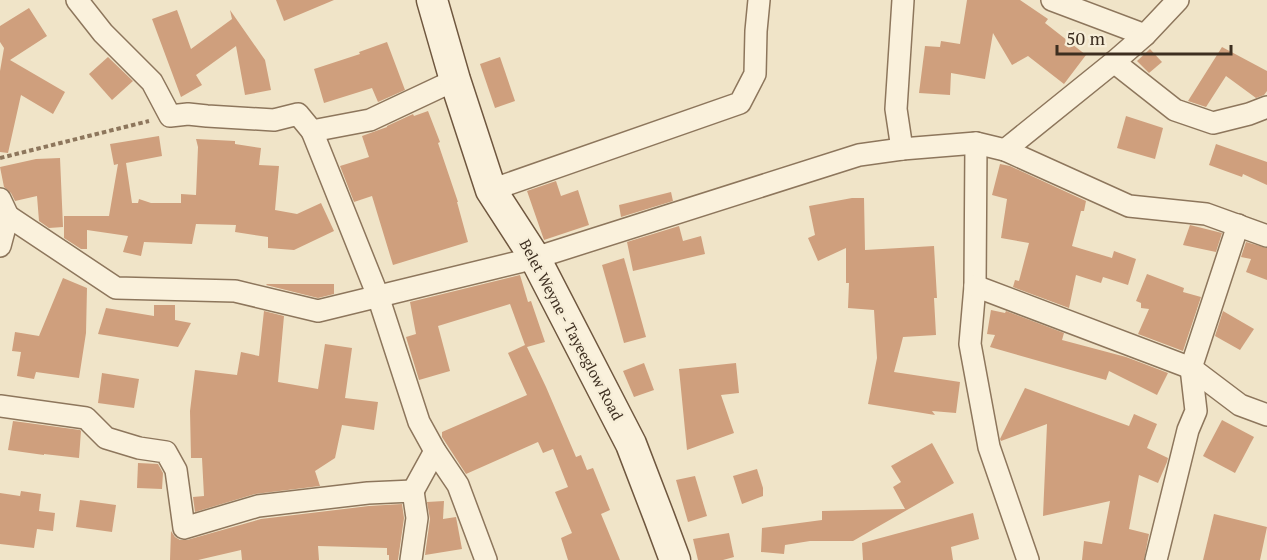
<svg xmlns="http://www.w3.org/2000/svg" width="1267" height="560" font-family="'PT Serif',serif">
  <rect width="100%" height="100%" fill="#f0e4c8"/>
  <g fill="#cf9f7d">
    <path d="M276 0H334L284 21Z"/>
    <path d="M967 0H1020L1048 19 1045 23 1086 55 1064 84 1028 56 1012 65 993 33 985 79 951 73 950 95 919 93 925 46 940 47 941 41 960 44Z"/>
    <path d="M29 8 47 36 10 60 65 92 53 114 21 95 8 153 0 152V71L4 48 0 42V26Z"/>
    <path d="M177 10 191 49 232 19 230 10 265 60 271 90 245 95 236 46 196 75 202 85 181 97 152 19Z"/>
    <path d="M387 42 405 90 378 102 372 88 324 103 314 69 360 54 359 52Z"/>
    <path d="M1222 47 1267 71V91L1264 95 1256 98 1226 76 1206 107 1188 101Z"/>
    <path d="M1150 49 1162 62 1149 73 1137 61Z"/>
    <path d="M108 57 133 81 112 100 89 74Z"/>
    <path d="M500 57 515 101 495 108 480 64Z"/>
    <path d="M428 111 440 142 438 143 458 202H457L468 242 393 265 372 196 354 202 340 166 369 157 362 136 387 127V126L413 114 414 116Z"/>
    <path d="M1126 116 1163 128 1155 159 1117 148Z"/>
    <path d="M159 136 162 156 126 163 132 203H138L139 199 151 203H181V194L196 195 198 147 196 139 235 141V144L261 148 259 165 279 166 275 210 297 214 321 203 334 231 294 250 268 248V237L235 232 236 225 196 224 192 244 144 242 141 256 123 252 128 236 87 230V249H81L64 238V216H109L118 164 114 165 110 144Z"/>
    <path d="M1216 144 1267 162V185L1243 174 1242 177 1209 165Z"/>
    <path d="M60 158 63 227 49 228 39 221 37 196 15 201 11 193 4 187 0 167 36 159Z"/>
    <path d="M1000 164 1010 166 1086 201 1084 211H1081L1072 246 1112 258 1114 251 1136 259 1128 285 1103 277 1101 283 1076 275 1069 308 1013 287 1015 280 1019 281 1029 243 1001 238 1007 199 992 195Z"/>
    <path d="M556 181 561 196 578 190 589 225 544 240 527 191Z"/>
    <path d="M671 192 673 201 621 217 619 205Z"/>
    <path d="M852 198H864L865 250 934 246 937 298H934L936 335 903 337 894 372 960 382 956 413 932 411 935 415 868 404 877 358 874 310 848 308 849 283H846V248L818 261 808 238 815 235 809 206Z"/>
    <path d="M1190 225 1222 233 1216 252 1183 245Z"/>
    <path d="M679 226 683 241 701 236 705 254 633 271 627 242Z"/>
    <path d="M1246 242 1267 248V280L1246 272 1251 259 1241 257Z"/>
    <path d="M624 258 646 337 624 343 602 265Z"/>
    <path d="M1147 274 1184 288 1183 292 1201 297 1183 351 1138 334 1149 309 1141 308V303L1136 301Z"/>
    <path d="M520 275 528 302 531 301 545 342 527 347 546 387 576 457 581 455 587 470 593 468 610 510 601 514 620 560H568L561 538 572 533 555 492 568 487 553 449 543 453 538 442 466 474 442 437V432L527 395 508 353 525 345 510 304 438 326 450 371 419 380 406 337 416 334 410 302Z"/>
    <path d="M63 278 87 288 86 333 79 378 36 372 34 379 17 376 21 352 12 351 15 332 39 336Z"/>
    <path d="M267 284H334V294L318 298 266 285Z"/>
    <path d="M154 305H175V320L191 323 178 347 98 334 106 308 154 316Z"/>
    <path d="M991 310 1005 313 1006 311 1064 333 1062 340 1126 357 1168 373 1157 395 1109 371 1106 380 990 347 995 335 987 334Z"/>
    <path d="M264 311 284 316 278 382 318 389 325 344 352 348 345 398 378 402 374 430 342 425 335 458 315 471 320 486 255 494 195 512 193 497 204 496 202 458H191L190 411 195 370 237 375 241 352 259 356Z"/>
    <path d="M1223 311 1254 329 1240 350 1215 336Z"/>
    <path d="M644 363 654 390 634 397 623 371Z"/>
    <path d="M736 363 739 393 721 395 734 433 687 450 679 369Z"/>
    <path d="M102 373 139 379 134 408 98 403Z"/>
    <path d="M1025 388 1129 426 1134 414 1157 424 1147 448 1168 458 1167 462 1158 483 1139 475 1129 529 1149 534 1144 560H1082L1084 541 1102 544 1110 501 1043 516 1047 424 1001 441 1000 439Z"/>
    <path d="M1222 420 1254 437 1235 473 1203 456Z"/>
    <path d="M13 421 80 430 81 431 79 458 44 454V455L8 450Z"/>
    <path d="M932 443 954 483 853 541H810L785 545 784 554 761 552 762 528 822 520V511L905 509 893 487 901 482 891 466Z"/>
    <path d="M138 463 158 464 163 473 162 489 137 488Z"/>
    <path d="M757 469 763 488V496L742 504 733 476Z"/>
    <path d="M695 476 707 516 688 522 676 480Z"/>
    <path d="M21 491 41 494 39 511 55 513 53 531 37 529 34 548 0 544V493L20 496Z"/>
    <path d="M80 500 116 505 112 532 76 527Z"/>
    <path d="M444 501 443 519 456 517 462 549 425 555 430 519 427 502Z"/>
    <path d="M402 504 404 518 398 560H389V555H387V548L318 546 319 560H242L241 550 198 560H170L171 531 175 537 180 540H187L261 519 369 506Z"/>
    <path d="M973 513 979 539 951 547 953 560H863L862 543Z"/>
    <path d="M1214 514 1267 527 1260 560H1203Z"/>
    <path d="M729 533 734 557 723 560H698L693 539Z"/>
  </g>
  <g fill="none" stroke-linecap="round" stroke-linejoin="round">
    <g stroke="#8d765c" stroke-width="24">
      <g id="minor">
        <path d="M77 0 103 33 152 82 170 116 188 114 207 116 274 120 298 114 312 131 370 120 455 80"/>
        <path d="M1052 0 1145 35"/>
        <path d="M1114 62 1175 110 1213 123 1249 114 1267 107"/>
        <path d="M312 131 378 296 419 422 435 451 458 485 486 560"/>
        <path d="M976 143 975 286 970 344 989 447 1028 560"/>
        <path d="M902 149 896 109 903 0"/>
        <path d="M1005 150 1129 206 1206 214 1267 236"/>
        <path d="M491 190 740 103 755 74 756 31 759 0"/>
        <path d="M0 199 8 216 0 246"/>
        <path d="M8 216 116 288 235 291 318 311 535 258 859 155 902 149 976 143 1005 150 1114 62 1145 35 1178 0"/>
        <path d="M975 286 1191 368 1240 405 1267 415"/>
        <path d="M0 406 86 418 106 438 139 448 166 452 176 470 184 528 258 506 368 493 413 491 417 518 411 560"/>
        <path d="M413 491 435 451"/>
        <path d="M1156 560 1188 430 1196 411 1191 368 1238 225"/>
      </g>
    </g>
    <g stroke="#6f573f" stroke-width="33">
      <path id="secondary" d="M432 0 455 80 491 190 535 258 631 444 659 517 675 560"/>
    </g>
    <path stroke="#8d765c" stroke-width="4" stroke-dasharray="4.5 3" stroke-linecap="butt" d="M0 158 149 121"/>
    <use href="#minor" stroke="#faf1dc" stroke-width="21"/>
    <use href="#secondary" stroke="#faf1dc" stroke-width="30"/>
  </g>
  <g text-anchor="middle" stroke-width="5" stroke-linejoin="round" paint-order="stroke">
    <g font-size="15" fill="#3d2e20" stroke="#f7eed8">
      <text transform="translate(571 330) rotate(62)" y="5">Belet Weyne - Tayeeglow Road</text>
    </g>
  </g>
  <path d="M1057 45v9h174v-9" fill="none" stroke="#3d2e20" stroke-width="3"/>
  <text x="1066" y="45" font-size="18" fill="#3d2e20" stroke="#f7eed8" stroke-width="4.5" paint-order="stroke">50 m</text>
</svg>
